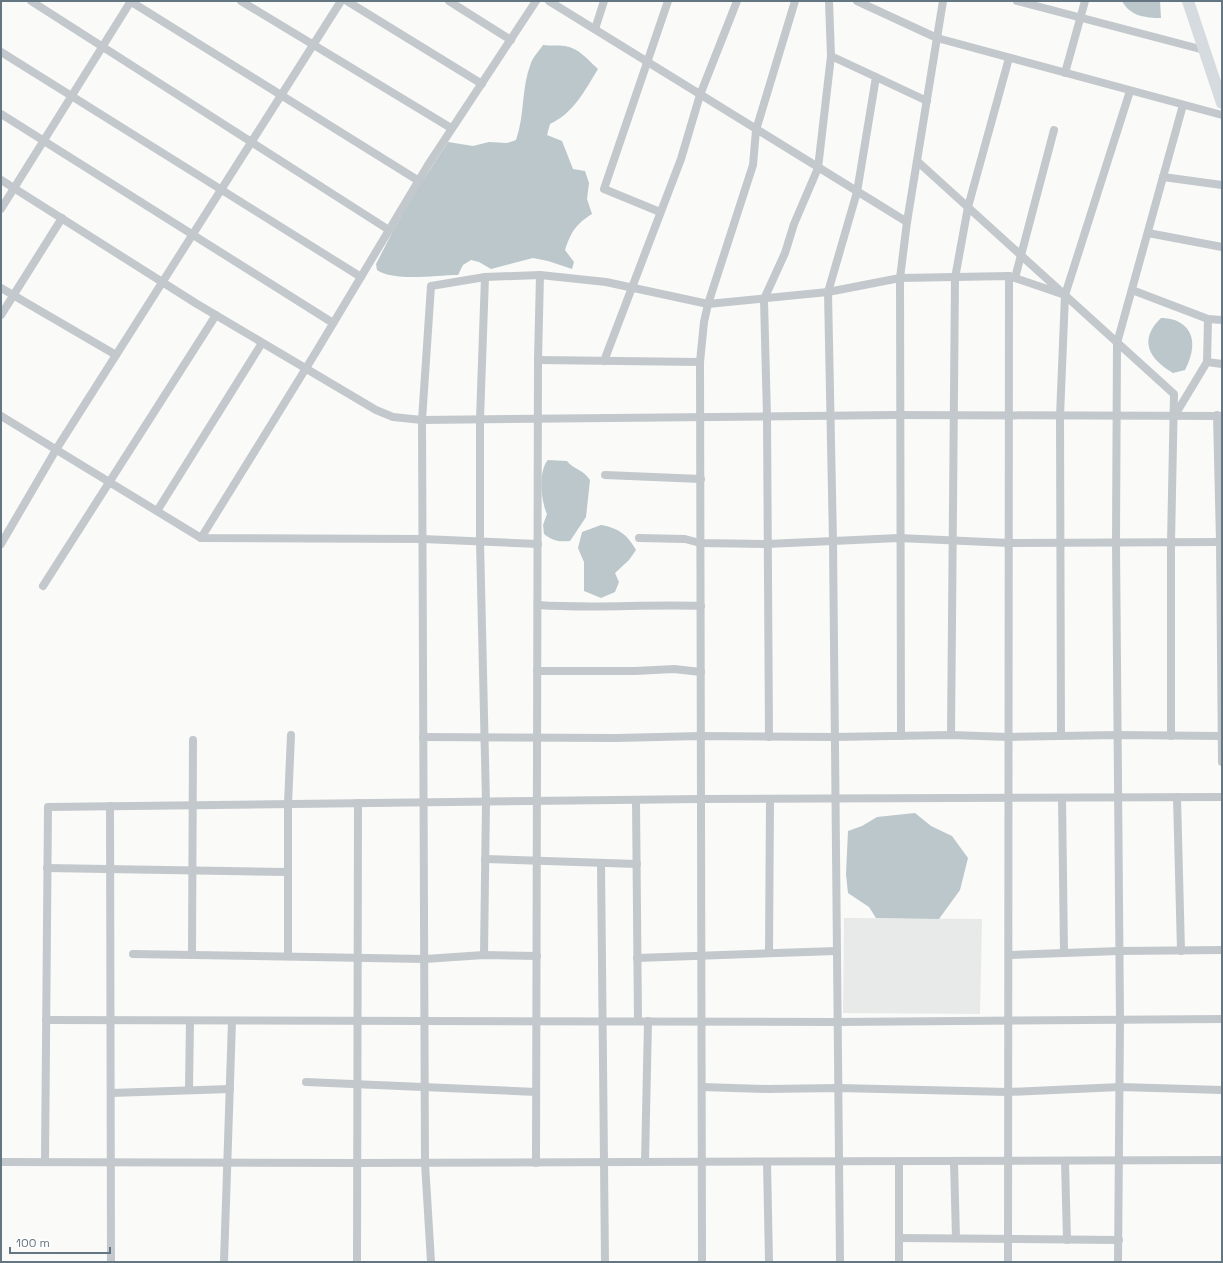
<svg xmlns="http://www.w3.org/2000/svg" width="1223" height="1263" font-family="'Space Grotesk',sans-serif">
  <rect width="100%" height="100%" fill="#fafaf8"/>
  <path fill="#e8e9e9" d="M844 918 982 919 980 1014 843 1013Z"/>
  <g fill="#bbc7cb">
    <path d="M1122 1H1160L1161 18C1145 18 1130 16 1122 1Z"/>
    <path d="M543 45C550 46 558 45 565 46 579 48 588 60 598 69 585 90 574 113 550 124L547 135 562 141 573 169 585 171 589 183 587 199 592 214C576 224 571 232 565 250L574 262 572 269 548 261 533 258 491 269 479 262 471 260 463 265 458 275C435 275 395 282 377 270L376 264 393 231 416 191 448 142 473 146 489 142 507 143 516 140C525 115 521 88 531 63 533 57 539 51 543 45Z"/>
    <path d="M1161 318C1166 318 1173 319 1177 321 1198 331 1194 353 1185 370L1173 373C1149 359 1138 340 1161 318Z"/>
    <path d="M548 460 567 461C574 470 583 469 590 480L586 517 570 541C559 542 553 541 544 534L543 525 547 514C541 501 538 471 548 460Z"/>
    <path d="M601 525C618 528 627 534 636 550L629 560 615 573 619 582 615 592 601 598 584 591V562L578 548 582 532Z"/>
    <path d="M915 813 931 826 952 836 968 858 960 890 939 919 876 918 869 907 848 893 846 874 848 831 862 826 877 817Z"/>
  </g>
  <g fill="none" stroke-linecap="round" stroke-linejoin="round">
    <g stroke="#c3c8cc" stroke-width="8">
      <path d="M31 1 389 230"/>
      <path d="M130 1 419 181"/>
      <path d="M241 1 451 128"/>
      <path d="M347 1 482 84"/>
      <path d="M449 1 511 40"/>
      <path d="M549 1 907 222"/>
      <path d="M829 1 831 56 876 77 857 192 828 292 833 542 840 1262"/>
      <path d="M857 1 937 38 1222 115"/>
      <path d="M1017 1 1204 50"/>
      <path d="M595 29 604 1"/>
      <path d="M1 52 361 277"/>
      <path d="M1065 73 1085 1"/>
      <path d="M876 77 927 101"/>
      <path d="M1 114 333 323"/>
      <path d="M917 161 1174 394 1171 543V736"/>
      <path d="M1163 177 1222 185"/>
      <path d="M1 180 197 304 376 410 393 417 422 420 895 415 1222 416"/>
      <path d="M1 209 131 1"/>
      <path d="M660 212 604 189 668 1"/>
      <path d="M1148 233 1222 247"/>
      <path d="M1015 278 1054 130"/>
      <path d="M1 288 116 355"/>
      <path d="M1132 290 1208 319 1222 320"/>
      <path d="M1 315 62 218"/>
      <path d="M538 360 700 362"/>
      <path d="M604 361 681 159 700 95 737 1"/>
      <path d="M1207 362 1222 364"/>
      <path d="M1175 415 1207 362 1208 319"/>
      <path d="M1217 415 1220 542 1222 762"/>
      <path d="M1 416 201 538 423 539 538 544"/>
      <path d="M605 475 701 479"/>
      <path d="M157 511 262 343"/>
      <path d="M201 538 316 352 428 165 536 1"/>
      <path d="M639 538 685 539 700 543 767 544 899 538 1009 543 1220 542"/>
      <path d="M1 544 57 448 341 1"/>
      <path d="M43 586 216 315"/>
      <path d="M538 605C592 609 646 604 701 606"/>
      <path d="M537 671H635L674 669 701 672"/>
      <path d="M951 735 955 278 968 207 1009 58"/>
      <path d="M901 736 900 278 907 222 943 1"/>
      <path d="M1061 736 1060 416 1065 295 1130 91"/>
      <path d="M423 737 616 738 701 736 833 737 951 735 1009 737 1117 735 1222 736"/>
      <path d="M769 737 767 417 764 299 785 253 794 224 818 168 831 56"/>
      <path d="M1177 797 1181 951"/>
      <path d="M1062 798 1064 953"/>
      <path d="M636 800 638 1021"/>
      <path d="M110 806 111 1262"/>
      <path d="M485 859 637 864"/>
      <path d="M601 863 605 1262"/>
      <path d="M47 868 288 872"/>
      <path d="M192 953 193 740"/>
      <path d="M769 953 770 799"/>
      <path d="M133 954 425 959 484 955 537 956"/>
      <path d="M484 955 486 802 480 541V419L485 277"/>
      <path d="M1009 955 1119 951 1222 950"/>
      <path d="M288 956V804L291 735"/>
      <path d="M637 958 836 951"/>
      <path d="M46 1020 837 1022 1222 1019"/>
      <path d="M306 1082 536 1092"/>
      <path d="M702 1087 767 1089 838 1088 1009 1092 1120 1087 1222 1090"/>
      <path d="M189 1089 190 1021"/>
      <path d="M111 1093 230 1089"/>
      <path d="M954 1161 956 1238"/>
      <path d="M1065 1161 1067 1240"/>
      <path d="M1 1162 357 1163 1222 1160"/>
      <path d="M45 1162 48 807 701 799 1222 797"/>
      <path d="M645 1162 648 1021"/>
      <path d="M767 1162 769 1262"/>
      <path d="M536 1163 538 360 540 275"/>
      <path d="M899 1238 1119 1240"/>
      <path d="M224 1262 232 1021"/>
      <path d="M357 1262 358 803"/>
      <path d="M431 1262 425 1163 422 420 431 286 485 277 540 275 606 282 708 304 828 292 900 278 1009 276 1065 295"/>
      <path d="M702 1262 700 362 704 322 708 304 753 165 756 130 795 1"/>
      <path d="M899 1262V1161"/>
      <path d="M1008 1262 1009 276"/>
      <path d="M1118 1262 1120 1020 1116 543 1117 343 1183 105"/>
    </g>
    <path stroke="#d6dbdf" stroke-width="12" d="M1188 1 1222 103"/>
  </g>
  <rect width="1223" height="1263" fill="none" stroke="#657683" stroke-width="4"/>
  <path d="M10 1247v6h100v-6" fill="none" stroke="#657683" stroke-width="2"/>
  <text x="16" y="1247" font-size="12" fill="#657683" stroke="#ffffff" stroke-width="3" paint-order="stroke">100 m</text>
</svg>
